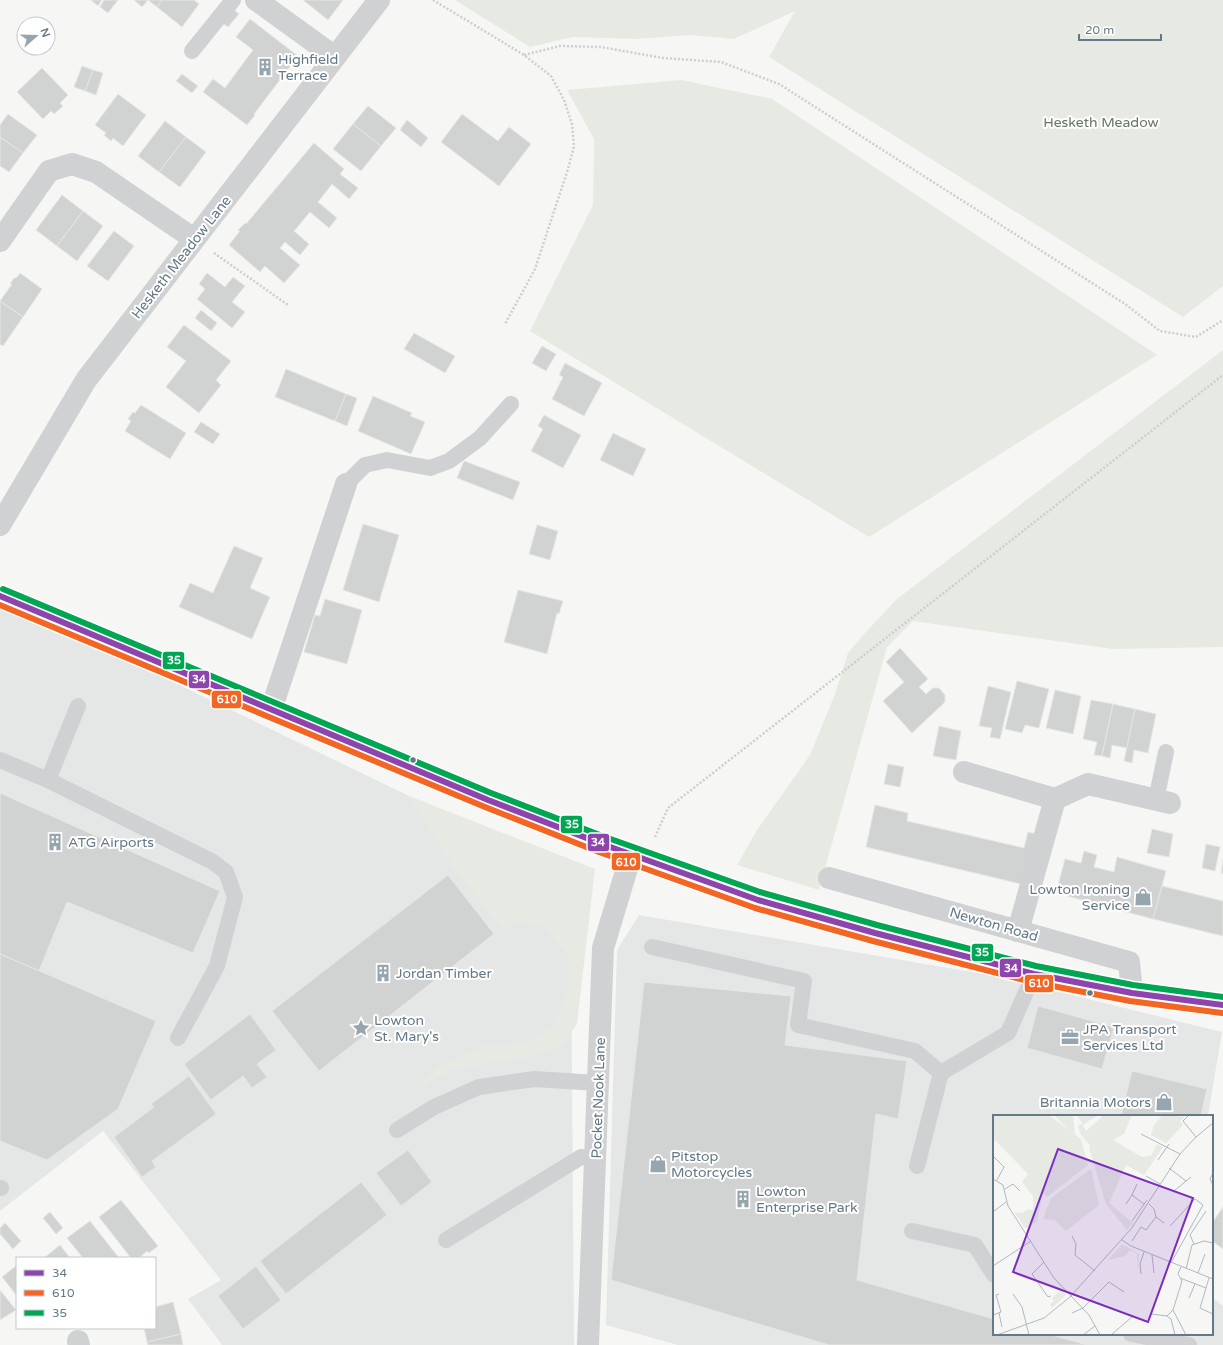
<svg xmlns="http://www.w3.org/2000/svg" width="1223" height="1345" font-family="'Varela Round',sans-serif">
  <rect width="100%" height="100%" fill="#f6f6f5"/>
  <g fill="#e5e6e6">
    <path d="M0 598 409 796 571 936 574 1345H222L188 1299 221 1280 103 1131 0 1211Z"/>
    <path d="M639 915 995 976 1222 1032 1208 1116H994V1334H1212V1297L1223 1306V1345H678L606 1325 617 950Z"/>
  </g>
  <g fill="#e6eae3">
    <path d="M455 0H1223V286L1183 317 769 57 795 11 734 39 691 35 635 39 573 37 530 47Z"/>
    <path d="M681 80 772 99 1157 355 869 537 530 331 593 205 594 139 567 90Z"/>
    <path d="M1223 350V647L1113 649 913 621 887 647 819 890 737 865 757 830 810 755 835 694 848 653 865 633 897 599Z"/>
    <path d="M409 796 595 869 577 1024 560 1047 527 1057 450 1070 411 1093 439 1066 483 1046 525 1043 553 1027 568 990V956L545 928 517 922 503 930 454 868Z"/>
  </g>
  <g fill="#d1d2d2" stroke="#e6e6e4">
    <path d="M91 0H102L98 6Z"/>
    <path d="M104 0H118L108 13 100 7Z"/>
    <path d="M134 0H148L142 7Z"/>
    <path d="M148 0H162L157 7Z"/>
    <path d="M162 0H194L199 4 182 27 157 7Z"/>
    <path d="M303 0H343L328 20Z"/>
    <path d="M232 8 239 14 228 27 221 22Z"/>
    <path d="M250 19 298 56 254 114 255 115 247 125 203 92 213 79 225 88 253 50 236 37Z"/>
    <path d="M82 66 93 70 85 91 74 87Z"/>
    <path d="M42 68 68 95 60 103 63 106 54 114 51 111 43 119 17 92Z"/>
    <path d="M93 70 103 73 96 95 85 91Z"/>
    <path d="M182 74 198 86 192 93 176 81Z"/>
    <path d="M118 94 146 115 123 146 113 138 111 141 104 135 106 133 95 125Z"/>
    <path d="M368 106 396 128 381 146 353 124Z"/>
    <path d="M8 114 37 135 23 153 0 137V125Z"/>
    <path d="M462 114 498 141 509 127 531 144 499 186 441 142Z"/>
    <path d="M407 120 428 138 421 147 400 130Z"/>
    <path d="M165 121 186 137 159 172 138 156Z"/>
    <path d="M353 124 381 146 361 171 333 149Z"/>
    <path d="M0 137 23 153 9 172 0 166Z"/>
    <path d="M186 137 206 152 180 187 159 172Z"/>
    <path d="M314 143 344 169 340 174 358 188 349 199 332 184 318 202 337 218 329 228 310 212 294 231 309 244 300 255 285 242 280 248 300 265 284 283 265 266 260 272 229 245 240 231 238 230 245 223 246 224Z"/>
    <path d="M62 195 83 211 57 246 36 230Z"/>
    <path d="M83 211 103 226 77 261 57 246Z"/>
    <path d="M114 231 134 246 108 281 87 266Z"/>
    <path d="M20 273 42 289 23 317 0 301 12 284H10L14 278H16Z"/>
    <path d="M207 273 225 287 233 277 245 286 232 302 245 312 232 328 197 299 205 289 199 284Z"/>
    <path d="M0 301 23 317 3 346 0 344Z"/>
    <path d="M201 310 217 323 211 331 195 318Z"/>
    <path d="M184 325 231 361 216 380 221 385 199 413 166 387 186 361 167 347Z"/>
    <path d="M414 333 455 356 445 373 404 349Z"/>
    <path d="M542 346 556 354 546 371 532 363Z"/>
    <path d="M565 363 602 383 584 416 552 399 563 377 559 375Z"/>
    <path d="M286 369 346 394 335 421 275 397Z"/>
    <path d="M346 394 357 398 347 426 335 421Z"/>
    <path d="M373 396 412 413 410 416 425 422 411 454 358 431Z"/>
    <path d="M141 405 186 433 170 459 125 431 131 421 128 419 133 412 135 413Z"/>
    <path d="M544 415 581 435 563 468 531 451 543 429 538 426Z"/>
    <path d="M201 422 220 434 213 444 194 432Z"/>
    <path d="M613 433 646 449 633 476 600 460Z"/>
    <path d="M464 461 520 482 513 500 457 478Z"/>
    <path d="M363 524 399 535 379 602 343 590Z"/>
    <path d="M537 525 558 531 550 560 529 554Z"/>
    <path d="M234 546 263 558 250 588 270 597 252 639 179 607 190 583 213 593Z"/>
    <path d="M518 590 563 601 559 614 557 613 547 654 504 642Z"/>
    <path d="M325 599 362 610 347 664 304 652 315 615 320 616Z"/>
    <path d="M900 648 928 679 919 687 926 694 933 688H939L945 695V702L912 733 883 701 904 682 886 662Z"/>
    <path d="M1017 681 1049 689 1039 728 1025 725 1022 733 1005 729Z"/>
    <path d="M988 686 1011 692 1000 739 990 737 992 728 979 726Z"/>
    <path d="M1055 690 1081 696 1073 734 1046 728Z"/>
    <path d="M1091 700 1113 704 1102 756 1094 755 1097 742 1083 739Z"/>
    <path d="M1113 704 1135 709 1127 748 1112 745 1110 758 1102 756Z"/>
    <path d="M1135 709 1156 714 1148 753 1134 750 1132 763 1124 761Z"/>
    <path d="M939 726 961 731 956 760 933 756Z"/>
    <path d="M888 764 904 767 900 787 884 784Z"/>
    <path d="M0 793 220 891 193 953 67 902 39 971 0 954Z"/>
    <path d="M875 805 908 813 907 821 1024 848 1028 832 1037 834 1025 885 866 847Z"/>
    <path d="M1152 829 1173 834 1169 857 1147 853Z"/>
    <path d="M1206 844 1220 847 1215 871 1202 868Z"/>
    <path d="M1084 851 1097 855 1094 867 1114 872 1117 857 1166 871 1153 919 1056 893 1065 859 1081 863Z"/>
    <path d="M1223 859V874L1221 873Z"/>
    <path d="M448 875 494 934 319 1071 272 1011Z"/>
    <path d="M1162 886 1223 901V936L1153 919Z"/>
    <path d="M0 954 156 1021 118 1109 47 1160 0 1141Z"/>
    <path d="M644 982 791 996 785 1045 907 1061 898 1119 876 1114 857 1280 994 1319V1334H1048L1087 1345H829L611 1280Z"/>
    <path d="M1038 1006 1114 1027 1102 1069 1027 1048Z"/>
    <path d="M250 1014 276 1050 257 1064 267 1077 252 1088 243 1076 211 1100 184 1064Z"/>
    <path d="M1132 1071 1207 1089 1201 1116H1121Z"/>
    <path d="M189 1076 216 1114 152 1161 156 1167 142 1177 114 1137 154 1107 151 1104Z"/>
    <path d="M408 1150 432 1182 401 1206 376 1173Z"/>
    <path d="M361 1182 387 1215 286 1294 260 1261Z"/>
    <path d="M121 1200 158 1246 149 1253 147 1251 139 1258H131L99 1217Z"/>
    <path d="M1223 1207V1249L1212 1241V1223Z"/>
    <path d="M50 1212 63 1228 56 1234 43 1218Z"/>
    <path d="M90 1221 119 1258H83L67 1238Z"/>
    <path d="M5 1223 21 1241 13 1249 0 1234V1228Z"/>
    <path d="M60 1245 70 1258H44Z"/>
    <path d="M17 1265V1296L2 1277Z"/>
    <path d="M256 1266 281 1300 243 1329 218 1296Z"/>
    <path d="M0 1290 16 1310 0 1320Z"/>
    <path d="M173 1302 181 1334 147 1342 144 1328H155V1307Z"/>
    <path d="M181 1334 183 1345H148L147 1342Z"/>
  </g>
  <g fill="none" stroke-linecap="round" stroke-linejoin="round">
    <g stroke="#cccecf" stroke-width="2.5" stroke-dasharray="2 2" stroke-linecap="butt">
      <path d="M433 0 524 55 551 76 564 100 572 124 574 146 568 169 535 269 505 324"/>
      <path d="M524 55 560 46 601 47 663 58 721 62 779 84 1125 304 1160 331 1196 337 1223 320"/>
      <path d="M214 253 288 305"/>
      <path d="M655 837 668 808 1223 375"/>
    </g>
    <g stroke="#d0d1d2" stroke-width="16">
      <path d="M192 51 233 0"/>
      <path d="M346 484 365 465 387 460 430 468 449 461 480 438 511 404"/>
      <path d="M0 760 48 780 213 862 226 872 235 897 217 966 178 1038"/>
      <path d="M48 780 78 706"/>
      <path d="M1156 800 1166 752"/>
      <path d="M652 947 804 981 798 1025 915 1051 941 1073"/>
      <path d="M397 1130 434 1107 479 1087 534 1079 598 1083"/>
      <path d="M917 1166 941 1073 1008 1033 1034 974"/>
      <path d="M0 1188H1"/>
      <path d="M912 1231 975 1245 994 1275"/>
      <path d="M446 1240 581 1157 595 1158"/>
      <path d="M1131 1334 1189 1345"/>
    </g>
    <g stroke="#d0d1d2" stroke-width="22">
      <path d="M256 0 335 57"/>
      <path d="M0 241 49 171 72 164 96 172 194 239"/>
      <path d="M0 525 86 380 379 0"/>
      <path d="M271 710 346 484"/>
      <path d="M964 772 1055 799 1018 931"/>
      <path d="M1055 799 1088 784 1170 803"/>
      <path d="M829 878 1129 962 1132 993"/>
      <path d="M78 1341 79 1345"/>
      <path d="M588 1345 603 948 631 855"/>
    </g>
    <path stroke="#d3d7d8" stroke-width="22" d="M0 596 488 800 602 844 758 900 875 933 1034 974 1132 993 1223 1005"/>
    <g stroke="#fff" stroke-width="9">
      <path id="bus-1" d="M0 596 488 800 602 844 758 900 875 933 1034 974 1132 993 1223 1005"/>
    </g>
    <g stroke="#fff" stroke-width="9">
      <path id="bus-2" d="M0 605 485 807 599 852 755 908 873 941 1032 982 1130 1001 1222 1013"/>
    </g>
    <g stroke="#fff" stroke-width="9">
      <path id="bus-3" d="M3 589 491 793 605 837 760 892 877 925 1036 966 1133 985 1223 997"/>
    </g>
    <use href="#bus-1" stroke="#8e44ad" stroke-width="6"/>
    <use href="#bus-2" stroke="#f26522" stroke-width="6"/>
    <use href="#bus-3" stroke="#00a651" stroke-width="6"/>
  </g>
  <defs>
    <g id="building-bare" transform="scale(1.38)"><path d="M-4-6H4V6H1V3H-1V6H-4ZM-2.5-4.3h1.7v1.8h-1.7ZM.8-4.3h1.7v1.8H.8ZM-2.5-1h1.7V.8h-1.7ZM.8-1h1.7V.8H.8Z" fill="#97a5ae" stroke="#fff" stroke-width="2.5" paint-order="stroke"/></g>
    <g id="shop-bare" transform="scale(1.38)"><path d="M-5-2.5h2.3a2.7 3.5 0 0 1 5.4 0H5L5.5 6h-11ZM-1.5-2.5h3a1.5 2.3 0 0 0-3 0Z" fill="#97a5ae" stroke="#fff" stroke-width="2.5" paint-order="stroke"/></g>
    <g id="sight-bare" transform="scale(1.38)"><path d="M0-6L1.8-2.2L6-1.7L2.9 1.2L3.7 5.4L0 3.3L-3.7 5.4L-2.9 1.2L-6-1.7L-1.8-2.2Z" fill="#97a5ae" stroke="#fff" stroke-width="2.5" paint-order="stroke"/></g>
    <g id="office-bare" transform="scale(1.38)"><path d="M-6-3h4V-5.5h4V-3h4V5H-6ZM-1-4.5V-3h2v-1.5ZM-6 0V1H6V0Z" fill="#97a5ae" stroke="#fff" stroke-width="2.5" paint-order="stroke"/></g>
  </defs>
  <g fill-rule="evenodd">
    <use href="#building-bare" x="265" y="67"/>
    <use href="#building-bare" x="55" y="842"/>
    <use href="#shop-bare" x="1143" y="897"/>
    <use href="#building-bare" x="383" y="973"/>
    <use href="#sight-bare" x="361" y="1028"/>
    <use href="#office-bare" x="1070" y="1037"/>
    <use href="#shop-bare" x="1164" y="1102"/>
    <use href="#shop-bare" x="658" y="1164"/>
    <use href="#building-bare" x="743" y="1199"/>
  </g>
  <g fill="#647987" stroke="#fff" stroke-width="1.5">
    <circle cx="413" cy="760" r="3.5"/>
    <circle cx="1090" cy="993" r="3.5"/>
  </g>
  <g text-anchor="middle" stroke-width="4" stroke-linejoin="round" paint-order="stroke">
    <g font-size="14" fill="#647987" stroke="#fff" text-anchor="start">
      <text x="278" y="64">Highfield<tspan x="278" dy="16">Terrace</tspan></text>
      <text x="68" y="847">ATG Airports</text>
      <text x="1130" y="894" text-anchor="end">Lowton Ironing<tspan x="1130" dy="16">Service</tspan></text>
      <text x="396" y="978">Jordan Timber</text>
      <text x="374" y="1025">Lowton<tspan x="374" dy="16">St. Mary's</tspan></text>
      <text x="1083" y="1034">JPA Transport<tspan x="1083" dy="16">Services Ltd</tspan></text>
      <text x="1151" y="1107" text-anchor="end">Britannia Motors</text>
      <text x="671" y="1161">Pitstop<tspan x="671" dy="16">Motorcycles</tspan></text>
      <text x="756" y="1196">Lowton<tspan x="756" dy="16">Enterprise Park</tspan></text>
    </g>
    <g font-size="14" fill="#66795f" stroke="#fff">
      <text x="1101" y="127">Hesketh Meadow</text>
    </g>
    <g font-size="14" fill="#647987" stroke="#fff">
      <text transform="translate(181 257) rotate(-52)" y="5">Hesketh Meadow Lane</text>
      <text transform="translate(994 924) rotate(16)" y="5">Newton Road</text>
      <text transform="translate(598 1098) rotate(-88)" y="5">Pocket Nook Lane</text>
    </g>
  </g>
  <g transform="translate(993 1115)">
    <rect width="220" height="220" fill="#f6f6f5"/>
    <path d="M0 0H56L88 24 95 50 54 82 50 78 44 106 35 113 31 112 21 97 30 98 34 94 40 95V81L29 67 35 59 0 23ZM61 0H80L82 19 78 17ZM84 0H105L90 10 93 16 111 0H139L131 19 120 25 149 42 158 41 164 29 170 32 151 60 133 50 116 88 140 108 134 115 113 89 96 33 97 30 88 20 85 11 89 8ZM167 0 192 2 187 6 190 10 173 28 158 20 161 10 168 2ZM98 54 106 90 73 116 62 105 50 104 58 83ZM129 129 146 139 145 156 144 139 137 135 132 141 115 145ZM68 175 73 180 59 193 57 189 61 186 59 183Z" fill="#e6eae3"/>
    <path fill="none" stroke="#afb9bf" stroke-width="1" d="M196 0 190 6 203 22M148 19 187 39M0 41 11 52 4 65M165 45 176 29M176 53 193 66M220 58 217 64 220 70M153 61 167 69M0 64 10 70 15 91 61 163 96 200 107 220M12 74 20 69 27 76M181 76 198 62M139 80 144 69M133 89 139 80 151 89M156 89 161 94 163 102 171 108M0 97 13 87M139 106 154 85M177 111 202 84 210 90 178 148M79 121 83 129 82 140 102 156M129 125 138 131 220 164M139 126 148 112 153 115 163 102M201 129 197 120 213 96M159 140 161 158M51 147 39 159 55 182 58 181M0 151 38 126M188 152 185 159 189 166 180 195 193 220M193 154 199 130 211 126 220 128M205 158 212 139M148 159 147 149 151 137M187 163 213 173M216 163 207 193 220 199M20 179 29 192 36 220M196 183 202 169M180 195 174 201 178 204 182 220M6 198 9 212M79 198 90 193 116 167 131 177M158 199 174 201M0 200 8 197 3 180 6 179M4 220 51 203 77 182 138 114 187 39 203 22 220 8M90 220 102 211M118 220 140 201"/>
    <path fill="#7b2cbf" fill-opacity="0.15" stroke="#7b2cbf" stroke-width="2" d="M65 34 200 83 155 207 20 157Z"/>
    <rect width="220" height="220" fill="none" stroke="#647987" stroke-width="2"/>
  </g>
  <g stroke="#fff" stroke-width="1.5">
    <rect x="162" y="651" width="23" height="19" rx="4" fill="#00a651"/>
    <rect x="188" y="670" width="22" height="19" rx="4" fill="#8e44ad"/>
    <rect x="211" y="690" width="31" height="19" rx="4" fill="#f26522"/>
    <rect x="560" y="815" width="23" height="19" rx="4" fill="#00a651"/>
    <rect x="587" y="833" width="23" height="19" rx="4" fill="#8e44ad"/>
    <rect x="611" y="852" width="30" height="19" rx="4" fill="#f26522"/>
    <rect x="971" y="943" width="23" height="19" rx="4" fill="#00a651"/>
    <rect x="999" y="958" width="23" height="20" rx="4" fill="#8e44ad"/>
    <rect x="1024" y="974" width="30" height="19" rx="4" fill="#f26522"/>
  </g>
  <g font-size="11" text-anchor="middle" font-weight="bold" fill="#fff">
    <text x="174" y="664">35</text>
    <text x="199" y="683">34</text>
    <text x="227" y="703">610</text>
    <text x="572" y="828">35</text>
    <text x="598" y="846">34</text>
    <text x="626" y="866">610</text>
    <text x="982" y="956">35</text>
    <text x="1011" y="972">34</text>
    <text x="1039" y="987">610</text>
  </g>
  <rect x="16" y="1257" width="140" height="72" fill="#ffffff" stroke="#c1c9cf"/>
  <rect x="24" y="1270" width="20" height="6" fill="#8e44ad" stroke="#c1c9cf"/>
  <text x="52" y="1277" font-size="12" fill="#647987">34</text>
  <rect x="24" y="1290" width="20" height="6" fill="#f26522" stroke="#c1c9cf"/>
  <text x="52" y="1297" font-size="12" fill="#647987">610</text>
  <rect x="24" y="1310" width="20" height="6" fill="#00a651" stroke="#c1c9cf"/>
  <text x="52" y="1317" font-size="12" fill="#647987">35</text>
  <g transform="translate(36 36) rotate(70)"><circle r="19" fill="#ffffff" stroke="#c1c9cf"/>
  <path d="M0-3L7 15L0 10L-7 15Z" fill="#97a5ae"/>
  <text y="-6" font-size="11" font-weight="bold" text-anchor="middle" fill="#647987">N</text>
  </g>
  <path d="M1079 34v6h82v-6" fill="none" stroke="#647987" stroke-width="2"/>
  <text x="1085" y="34" font-size="12" fill="#647987" stroke="#ffffff" stroke-width="3" paint-order="stroke">20 m</text>
</svg>
